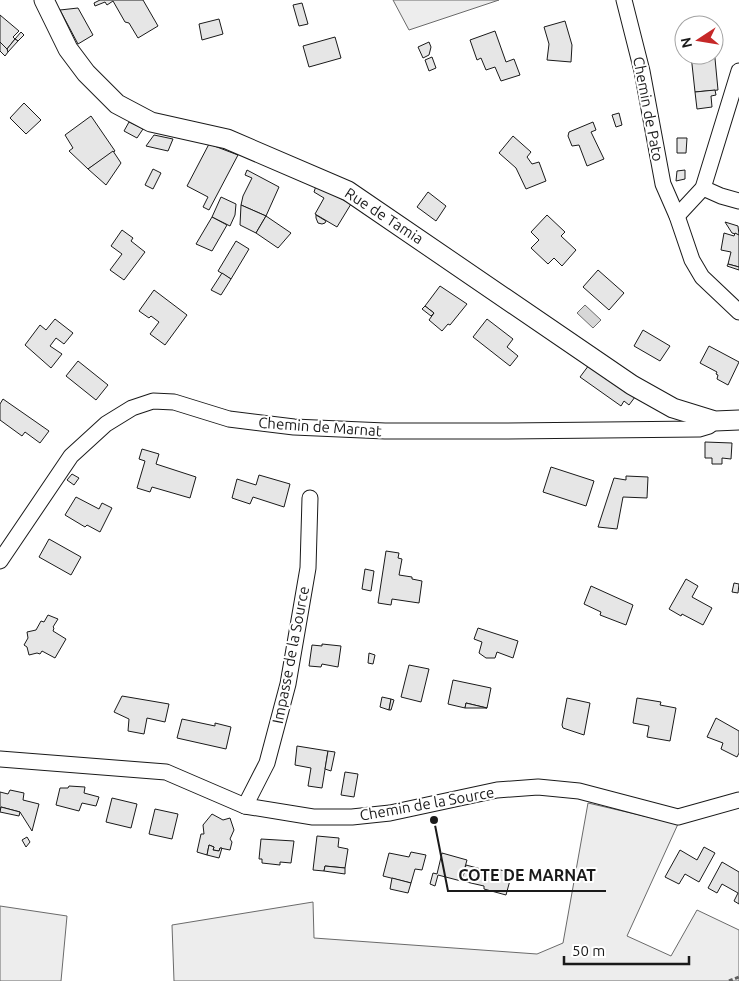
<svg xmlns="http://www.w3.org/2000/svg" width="739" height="981" font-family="Ubuntu,sans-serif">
  <rect width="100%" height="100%" fill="#fff"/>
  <g fill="#ededed" stroke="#6a6a6a">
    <path d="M393 0H499L409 30Z"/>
    <path d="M588 803 678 824 627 936 671 956 697 910 739 930V981H174L172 925 313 902 314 938 537 954 563 943Z"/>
    <path d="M0 906 67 916 61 981H0Z"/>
  </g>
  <path fill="#d7d7d7" stroke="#6a6a6a" d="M585 305 601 320 593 328 577 313Z"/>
  <g fill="#e6e6e6" stroke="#1a1a1a">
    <path d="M100 0H143L158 26 138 38 129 23 125 22 113 1 107 5 105 2 95 6 94 3Z"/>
    <path d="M302 3 308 24 299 26 293 5Z"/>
    <path d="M78 8 93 35 78 44 60 10Z"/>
    <path d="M0 15 19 31 13 37 15 39 7 49 0 42Z"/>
    <path d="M219 19 223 34 202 40 199 24Z"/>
    <path d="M565 21 572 45 571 62 547 60 549 44 544 27Z"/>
    <path d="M495 31 506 62 514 59 520 75 501 81 495 67 486 70 481 58 477 60 470 40Z"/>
    <path d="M21 32 24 35 18 41 15 39Z"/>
    <path d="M335 37 341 58 309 67 303 46Z"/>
    <path d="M15 39 18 41 8 52 7 49Z"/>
    <path d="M0 42 7 49 8 52 5 56 0 51Z"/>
    <path d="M429 42 431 47 429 55 423 58 418 47Z"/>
    <path d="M714 48 718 90 695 92 691 55H714Z"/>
    <path d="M432 57 436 68 429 71 425 60Z"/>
    <path d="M715 90 716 95 711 96 712 107 697 109 695 92Z"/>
    <path d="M24 103 41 120 26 134 10 118Z"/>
    <path d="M619 113 622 125 616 127 612 115Z"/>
    <path d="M91 116 115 151 88 169 69 151 73 148 65 135Z"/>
    <path d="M129 122 143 129 137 138 124 131Z"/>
    <path d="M593 122 596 130 591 132 604 159 587 166 579 145 572 146 568 136 569 132Z"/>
    <path d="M154 135 173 139 168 151 146 146Z"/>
    <path d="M513 136 531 152 527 157 532 164 539 162 546 181 526 189 516 168 499 153Z"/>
    <path d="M677 138H687L686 153H677Z"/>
    <path d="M209 144 238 155 209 210 203 207 208 197 187 186Z"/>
    <path d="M113 151 121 163 106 185 88 169Z"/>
    <path d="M153 169 161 173 153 189 145 185Z"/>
    <path d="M247 170 279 187 266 216 241 205 243 196 252 178 245 175Z"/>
    <path d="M685 170V179L676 181 677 171Z"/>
    <path d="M316 186 351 204 337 227 315 214 324 198 314 192Z"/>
    <path d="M428 192 446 206 436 221 417 207Z"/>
    <path d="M221 197 236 204 235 215 230 226 212 217Z"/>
    <path d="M241 205 266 216 256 233 240 225Z"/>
    <path d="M316 215 326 221 325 223 322 224 318 223 316 218Z"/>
    <path d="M547 215 565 232 561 236 576 250 562 266 554 258 548 264 531 248 539 240 531 232Z"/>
    <path d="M266 216 291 233 278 248 256 233Z"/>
    <path d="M212 217 227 225 212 251 196 244Z"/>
    <path d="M725 222 738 226 739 235 732 233Z"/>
    <path d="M122 230 133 238 131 241 145 252 124 280 110 270 122 254 111 246Z"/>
    <path d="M724 233 734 236 735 233 739 235V267L728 264 731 252 721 250Z"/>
    <path d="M236 241 249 249 231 279 218 271Z"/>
    <path d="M728 264 739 267V270L727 266Z"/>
    <path d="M598 270 624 293 609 310 583 287Z"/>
    <path d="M222 273 231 279 221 295 211 290Z"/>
    <path d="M440 286 467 304 450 325 448 324 442 331 429 320 434 313 425 306Z"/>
    <path d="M154 290 187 315 165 345 150 334 159 322 151 316 149 318 139 311Z"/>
    <path d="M425 306 434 313 431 316 422 309Z"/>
    <path d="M55 319 73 333 64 344 56 338 50 346 62 354 51 368 25 345 40 325 46 330Z"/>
    <path d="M487 319 513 339 507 347 518 356 510 366 473 337Z"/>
    <path d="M643 330 670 346 660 361 634 346Z"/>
    <path d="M709 346 739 362 728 385 717 379 718 375 716 374 717 372 700 363Z"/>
    <path d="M78 361 108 385 96 400 66 376Z"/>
    <path d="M589 365 635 397 629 405 624 401 621 406 580 377Z"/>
    <path d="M3 399 49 431 40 443 25 432 22 436 0 420V404Z"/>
    <path d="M705 442 732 443 731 459 722 458V464H712V458H705Z"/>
    <path d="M142 449 159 454 156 464 196 477 190 498 152 487 150 492 137 488 145 461 139 459Z"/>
    <path d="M551 467 594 481 586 506 543 492Z"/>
    <path d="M72 474 79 478 74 485 67 480Z"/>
    <path d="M259 475 290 484 284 507 253 497 250 504 232 498 237 479 256 485Z"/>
    <path d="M626 476 648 477 647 498 623 497 617 529 598 527 614 478 626 480Z"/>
    <path d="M76 497 99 509 102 503 112 508 100 532 87 525 85 527 65 515Z"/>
    <path d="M49 539 81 557 71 575 39 557Z"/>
    <path d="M386 551 399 553 398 558 402 559 399 575 412 577V579L422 581 419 603 392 599 391 605 378 603Z"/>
    <path d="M365 569 374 571 371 591 362 589Z"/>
    <path d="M686 579 698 586 692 597 712 608 703 625 682 614 681 616 669 609Z"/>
    <path d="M734 583 739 584 738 593 732 592Z"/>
    <path d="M591 586 633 605 626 625 600 615 601 612 584 604Z"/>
    <path d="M48 615 58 619 53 627 54 628 53 631 66 639 55 658 42 651 40 654 37 653 29 655 27 647 24 645 28 638 27 632 36 630 41 621 44 622Z"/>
    <path d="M478 628 518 641 513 658 497 652 495 658H486L479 653 482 642 474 639Z"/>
    <path d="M322 644 341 646 338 667 322 664 321 667 309 666 312 645 322 646Z"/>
    <path d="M369 653 375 655 373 664 368 663Z"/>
    <path d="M409 665 429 669 421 702 401 697Z"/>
    <path d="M453 680 491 688 487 708 466 703 465 708 448 704Z"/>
    <path d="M122 696 169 704 165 722 147 718 144 734 128 731 129 719 114 712Z"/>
    <path d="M382 697 391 699 389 710 380 707Z"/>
    <path d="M567 698 590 703 584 735 563 728 562 725Z"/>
    <path d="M637 698 661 702 660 705 676 708 670 741 647 737 649 726 633 723Z"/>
    <path d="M391 699 394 700 391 710H389Z"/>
    <path d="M466 703 487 708H465Z"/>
    <path d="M716 718 739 731V753L737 757 721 749 723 743 707 737Z"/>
    <path d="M182 719 215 726V723L231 727 226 749 177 738Z"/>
    <path d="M297 746 328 751 322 788 308 786 311 768 295 765Z"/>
    <path d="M328 751 335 752 331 771 325 769Z"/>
    <path d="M345 772 358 774 354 797 341 795Z"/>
    <path d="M69 786 85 787 84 793 99 797 96 806 82 803 79 811 56 805 60 788H68Z"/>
    <path d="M10 790 24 793 23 800 39 804 32 831 20 812 1 807 0 812V792L8 794Z"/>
    <path d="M112 798 137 804 131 828 106 822Z"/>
    <path d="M1 807 20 812 19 816 0 812Z"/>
    <path d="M155 809 178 814 172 839 149 834Z"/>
    <path d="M212 814 223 820 230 818 234 830 230 839 232 842 230 850 220 848 219 851 213 850 214 847 209 845 207 855 197 852 201 834H204L203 825Z"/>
    <path d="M317 836 339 838 338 847 348 849 345 868 325 866 324 871 313 870Z"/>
    <path d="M27 837 30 842 26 847 22 840Z"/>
    <path d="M261 839 294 841 291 863 280 862V865L262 863V859H259Z"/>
    <path d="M209 845 214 847 213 850 219 851 220 848H222L219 858 207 855Z"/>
    <path d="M704 847 715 853 699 882 685 874 679 884 665 877 680 850 697 860Z"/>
    <path d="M411 852 426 855 422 870 415 869 411 883 383 876 389 853 409 857Z"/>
    <path d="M442 853 467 860 461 881 438 875 435 886 430 884 433 873 437 874Z"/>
    <path d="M722 862 739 872V904L734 901 738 893 722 884 717 893 708 888Z"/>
    <path d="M466 865 492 872 493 868 512 873 506 895 484 889V886L462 881Z"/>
    <path d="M325 866 345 868V874L324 871Z"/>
    <path d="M392 878 411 883 408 893 390 889Z"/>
  </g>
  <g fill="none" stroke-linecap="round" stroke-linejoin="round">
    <g stroke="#1a1a1a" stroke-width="17">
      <g id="minor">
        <path d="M624 0 642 71 663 184 677 216 692 260 702 277 739 312"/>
        <path d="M703 188 721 196 739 201"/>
        <path d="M677 216 703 188 739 71"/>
        <path d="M0 561 71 456 106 424 132 408 153 401 174 402 229 419 294 427 385 431H503L699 429 709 426 715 421"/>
        <path d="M0 759 166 772 245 806 313 817H352L390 813 497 790 538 787 579 791 678 817 739 800"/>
        <path d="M245 806 267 763 288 684 308 568 310 498"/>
      </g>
    </g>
    <g stroke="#1a1a1a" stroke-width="21">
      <path id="tertiary" d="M44 0 68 49 86 73 117 104 151 122 227 139 348 191 632 385 673 408 715 421 739 420"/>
    </g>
    <path stroke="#5f5f5f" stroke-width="3" stroke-dasharray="4 2.5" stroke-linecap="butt" d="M729 981 739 977"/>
    <use href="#minor" stroke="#fff" stroke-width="15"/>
    <use href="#tertiary" stroke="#fff" stroke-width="19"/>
  </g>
  <g text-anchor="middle" stroke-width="4" stroke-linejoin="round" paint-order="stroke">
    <g font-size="15" fill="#1a1a1a" stroke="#fff">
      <text transform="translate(648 109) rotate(79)" y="5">Chemin de Pato</text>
      <text transform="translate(384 216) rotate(33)" y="5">Rue de Tamia</text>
      <text transform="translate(320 427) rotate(4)" y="5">Chemin de Marnat</text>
      <text transform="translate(291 655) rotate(-79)" y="5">Impasse de la Source</text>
      <text transform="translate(427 804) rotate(-10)" y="5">Chemin de la Source</text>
    </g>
  </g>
  <path fill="none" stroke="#1a1a1a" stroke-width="2" d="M434 820L448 891H606"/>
  <circle fill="#1a1a1a" stroke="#fff" stroke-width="2" cx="434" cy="820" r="5"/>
  <g font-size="16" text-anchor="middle" font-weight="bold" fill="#1a1a1a" stroke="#fff" stroke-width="4" stroke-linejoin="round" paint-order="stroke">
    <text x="527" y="881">COTE DE MARNAT</text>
  </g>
  <g transform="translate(699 40) rotate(258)"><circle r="24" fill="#ffffff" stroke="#a3a3a3"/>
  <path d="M0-4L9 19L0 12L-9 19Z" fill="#c62828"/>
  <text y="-8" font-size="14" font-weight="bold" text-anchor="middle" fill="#1a1a1a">N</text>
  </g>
  <path d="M564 956v8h125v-8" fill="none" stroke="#1a1a1a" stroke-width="2.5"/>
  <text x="572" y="956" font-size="15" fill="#1a1a1a" stroke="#ffffff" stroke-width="4" paint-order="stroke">50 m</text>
</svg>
